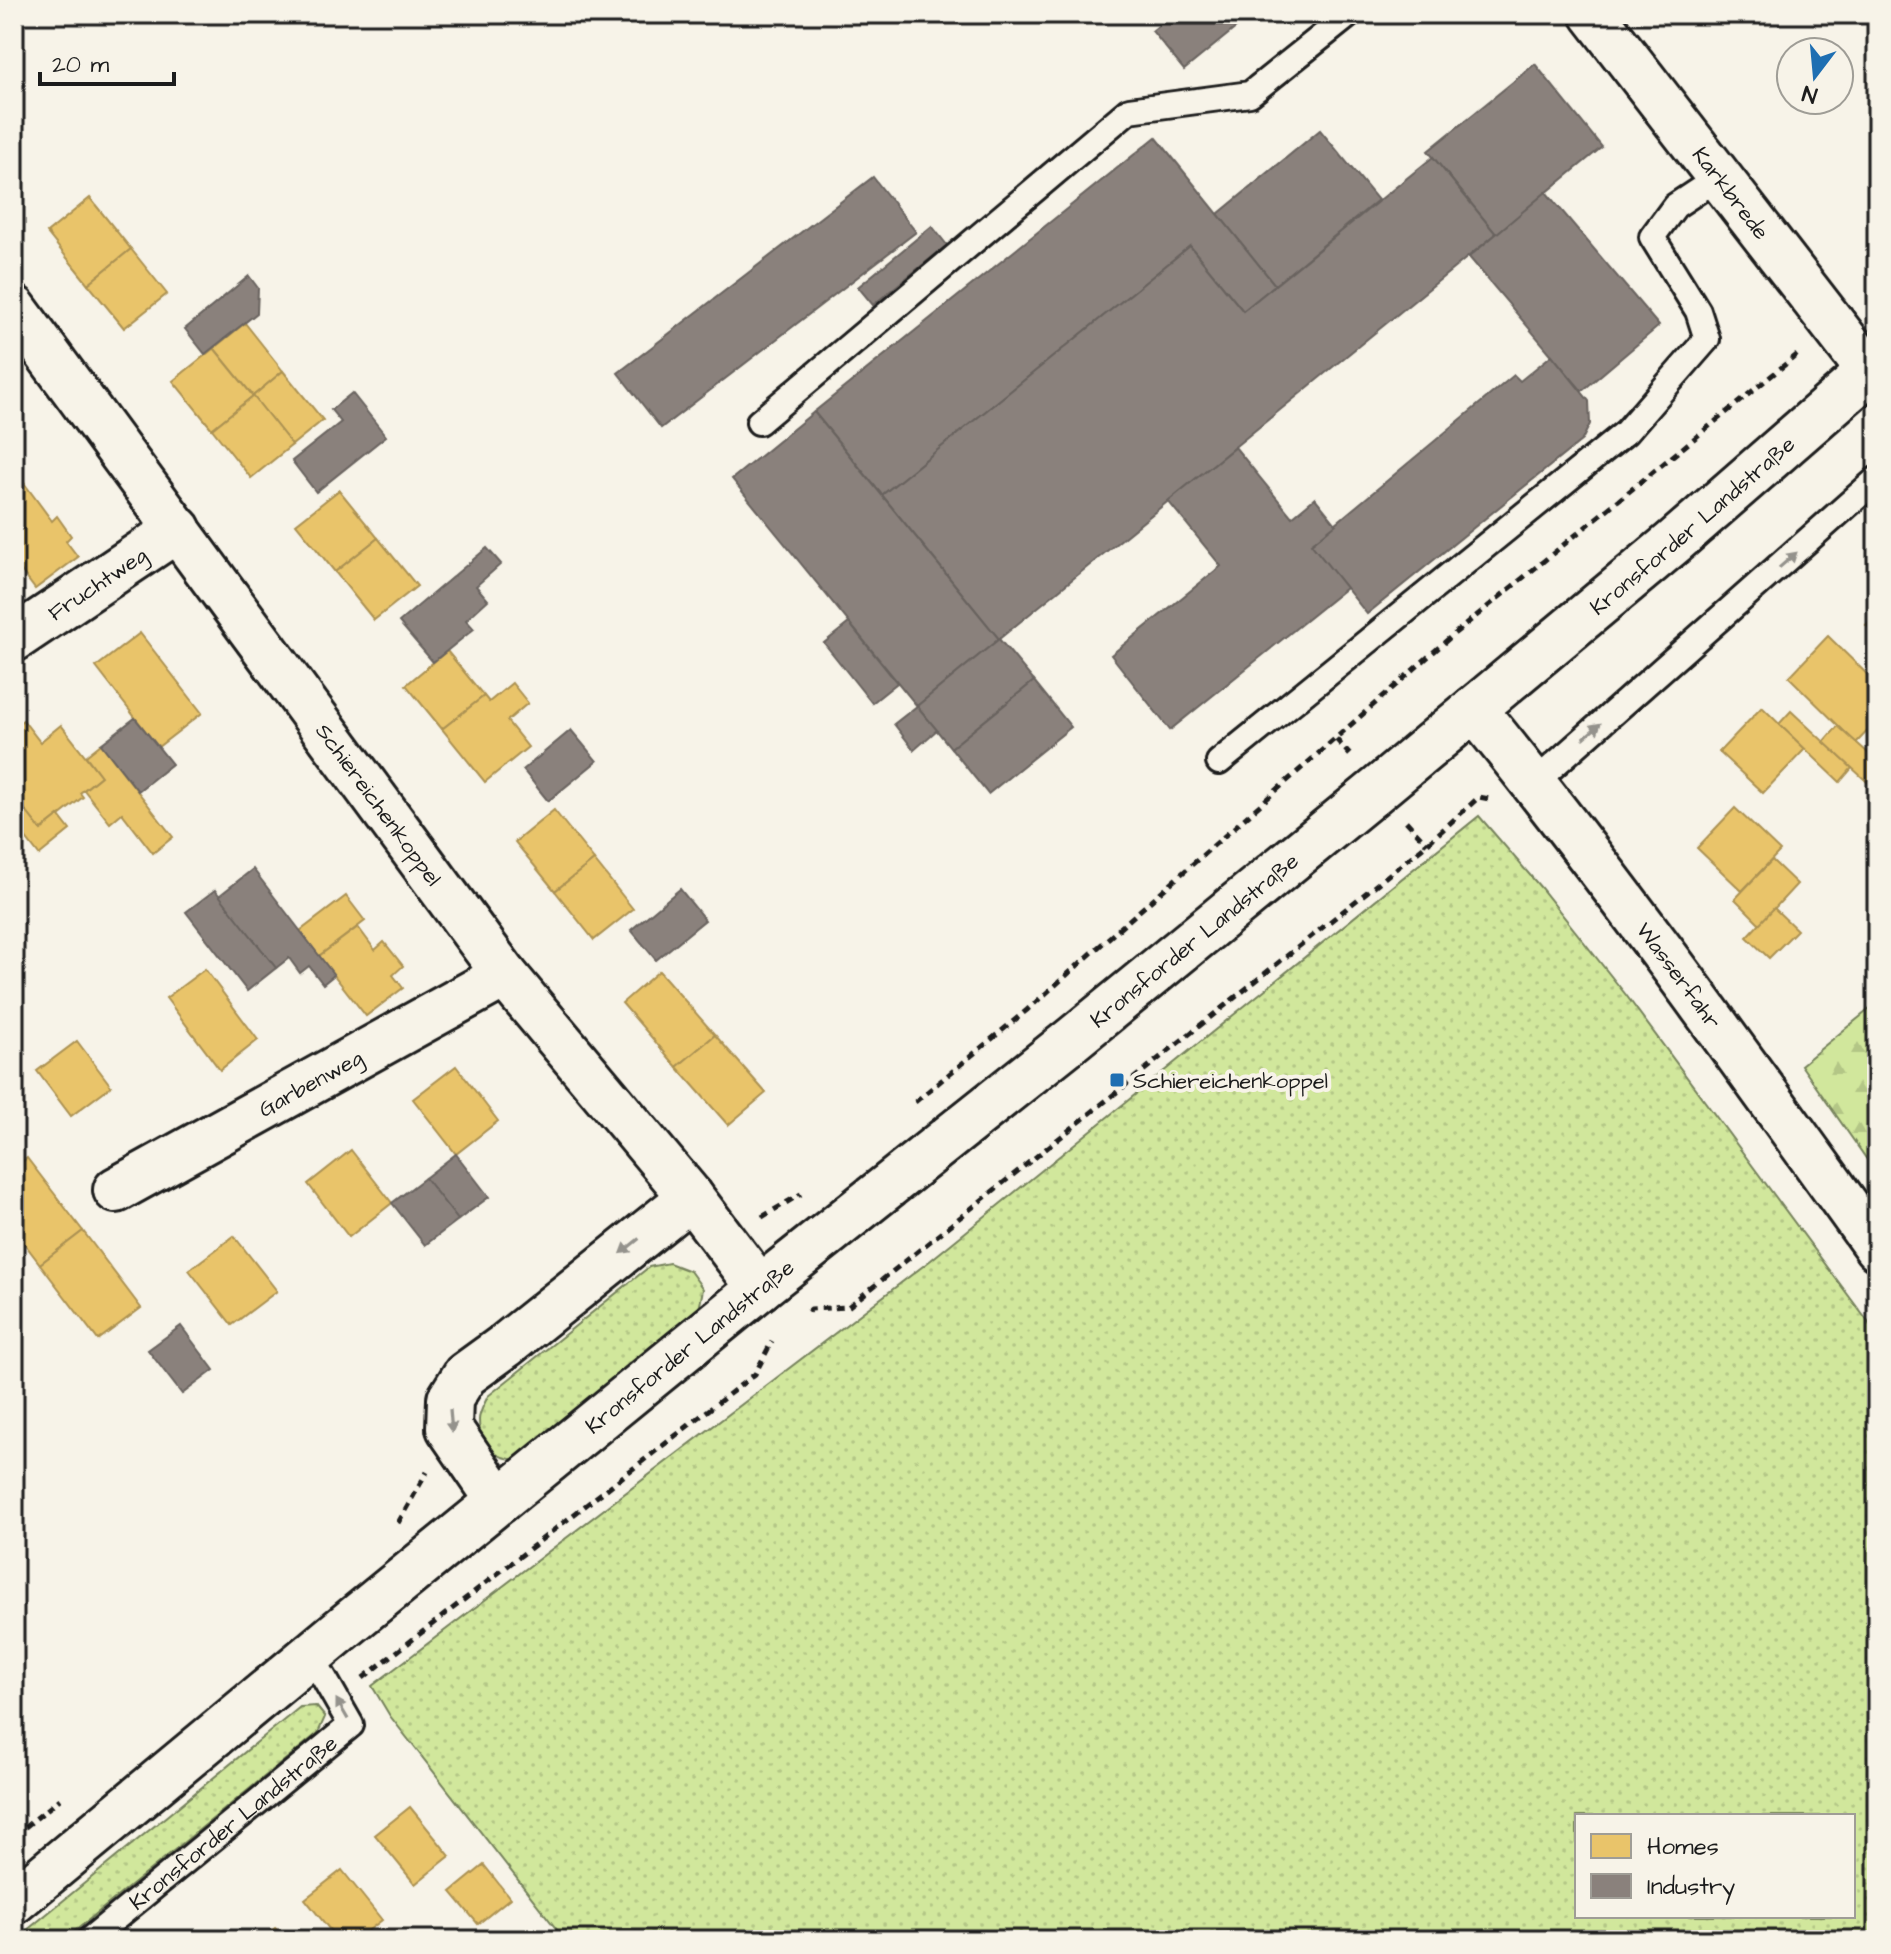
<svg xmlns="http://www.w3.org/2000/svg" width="1891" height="1954" font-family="'Architects Daughter',sans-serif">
  <defs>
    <pattern id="grass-dots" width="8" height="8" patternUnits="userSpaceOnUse" patternTransform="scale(2)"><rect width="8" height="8" fill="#d1e79c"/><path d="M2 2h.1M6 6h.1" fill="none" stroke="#b3c686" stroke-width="1.8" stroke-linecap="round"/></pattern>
    <pattern id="forest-firs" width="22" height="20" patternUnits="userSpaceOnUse" patternTransform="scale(2)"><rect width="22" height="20" fill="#d1e79c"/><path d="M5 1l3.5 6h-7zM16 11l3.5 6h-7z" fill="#b3c686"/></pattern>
  </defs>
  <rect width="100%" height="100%" fill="#f7f3e8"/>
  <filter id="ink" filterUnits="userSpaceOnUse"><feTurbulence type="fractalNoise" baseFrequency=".0125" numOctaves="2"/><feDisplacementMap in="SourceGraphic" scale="16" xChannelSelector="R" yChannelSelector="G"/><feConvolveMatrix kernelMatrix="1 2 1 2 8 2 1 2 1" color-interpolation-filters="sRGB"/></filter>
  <g filter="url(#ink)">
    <g fill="url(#grass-dots)" stroke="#76825c" stroke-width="2" fill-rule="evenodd">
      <path d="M1479 816 1541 888 1626 995 1877 1334V1940H565L390 1716 372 1686 931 1260ZM1577 1816H1853V1916H1577Z"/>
      <path d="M669 1263 690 1271 703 1289 700 1305 691 1325 524 1459C498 1462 479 1447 479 1420 479 1412 485 1403 488 1396L649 1267Z"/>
      <path d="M316 1706 325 1717 318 1733 64 1940H15L300 1707Z"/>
    </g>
    <path fill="url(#forest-firs)" stroke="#76825c" stroke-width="2" d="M1877 1003V1174L1801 1065Z"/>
    <g fill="#e9c46a" stroke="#ac9253" stroke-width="2">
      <path d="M90 198 131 249 88 284 47 233Z"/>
      <path d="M131 249 167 294 124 328 88 284Z"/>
      <path d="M245 323 283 371 253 396 214 348Z"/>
      <path d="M214 348 253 396 212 429 173 381Z"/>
      <path d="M283 371 323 420 292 445 253 396Z"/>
      <path d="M253 396 292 445 251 478 212 429Z"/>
      <path d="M24 483 52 521 57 516 71 536 66 541 78 557 35 589 14 561V490Z"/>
      <path d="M339 490 378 538 335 572 296 524Z"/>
      <path d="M378 538 417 586 374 620 335 572Z"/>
      <path d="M1877 613V635L1866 625Z"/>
      <path d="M140 633 202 713 158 747 96 667Z"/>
      <path d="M1828 636 1877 684V721L1856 743 1789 677Z"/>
      <path d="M447 651 484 696 442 729 406 685Z"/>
      <path d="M512 683 528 703 507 721 528 747 485 782 442 729 484 696 489 702Z"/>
      <path d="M1762 707 1805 749 1763 793 1719 752Z"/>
      <path d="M1791 711 1852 768 1840 782 1779 724Z"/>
      <path d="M23 720 40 742 61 725 101 776 80 793 83 797 41 830 14 796V727Z"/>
      <path d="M1838 726 1877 761V791L1824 742Z"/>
      <path d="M101 744 173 837 153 853 122 813 110 823 84 790 101 776 86 756Z"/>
      <path d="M18 801 41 830 59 816 70 830 39 855 14 823V805Z"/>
      <path d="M1735 808 1780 851 1742 891 1697 848Z"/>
      <path d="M554 810 594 860 555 891 515 842Z"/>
      <path d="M594 860 633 909 594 940 555 891Z"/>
      <path d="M1772 860 1797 884 1760 924 1735 899Z"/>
      <path d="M346 896 365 921 319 956 300 931Z"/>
      <path d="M1774 908 1797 930 1769 958 1747 937Z"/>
      <path d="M358 927 375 950 384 942 403 966 393 975 403 988 366 1016 319 956Z"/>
      <path d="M205 969 258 1040 220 1070 166 998Z"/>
      <path d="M659 971 715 1035 677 1067 622 1003Z"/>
      <path d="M715 1035 766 1093 728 1125 677 1067Z"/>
      <path d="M77 1041 111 1086 71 1116 37 1071Z"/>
      <path d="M456 1066 498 1121 456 1154 413 1099Z"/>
      <path d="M351 1150 392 1203 349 1237 308 1184Z"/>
      <path d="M27 1158 83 1231 40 1264 14 1230V1168Z"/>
      <path d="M83 1231 141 1308 98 1340 40 1264Z"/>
      <path d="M234 1236 277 1291 232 1325 189 1270Z"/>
      <path d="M410 1807 450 1856 415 1884 375 1835Z"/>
      <path d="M484 1865 510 1898 478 1924 451 1892Z"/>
      <path d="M342 1870 382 1920 356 1940H338L305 1899Z"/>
      <path d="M275 1928 286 1940H260Z"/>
      <path d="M305 1932 311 1940H295Z"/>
    </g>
    <g fill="#8a817c" stroke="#69635f" stroke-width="2">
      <path d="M1173 14H1253L1184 70 1152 31Z"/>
      <path d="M1535 64 1602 147 1496 234 1428 151Z"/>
      <path d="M1320 130 1378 200 1275 285 1218 214Z"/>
      <path d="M1156 137 1275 285 1243 311 1190 246 882 495 814 412Z"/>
      <path d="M1433 157 1496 234 999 639 882 495 1190 246 1243 311Z"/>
      <path d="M873 177 916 232 661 428 618 373Z"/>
      <path d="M1546 192 1659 326 1582 391 1469 257Z"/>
      <path d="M932 226 947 245 873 305 858 287Z"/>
      <path d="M249 276 258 288 257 313 205 354 185 329Z"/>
      <path d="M1552 355 1589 401 1590 424 1582 440 1367 614 1311 544 1514 375 1520 381Z"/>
      <path d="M352 393 386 436 316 492 292 461 341 422 331 410Z"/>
      <path d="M814 412 999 639 917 706 732 479Z"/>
      <path d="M1235 447 1292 517 1315 498 1336 524 1311 544 1346 588 1170 730 1111 655 1221 566 1168 501Z"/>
      <path d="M487 548 501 564 476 586 488 600 466 620 474 629 433 662 399 622Z"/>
      <path d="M849 623 897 683 872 703 824 643Z"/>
      <path d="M999 639 1034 681 951 748 917 706Z"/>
      <path d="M1034 681 1071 727 988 794 951 748Z"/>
      <path d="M917 706 937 730 914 750 894 724Z"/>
      <path d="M135 718 172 764 138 791 101 744Z"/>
      <path d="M571 730 597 761 548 801 523 770Z"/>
      <path d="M253 869 334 975 323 984 309 966 300 973 289 958 276 968 219 896Z"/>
      <path d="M680 889 705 920 656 960 631 930Z"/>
      <path d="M215 890 276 968 247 991 186 912Z"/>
      <path d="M456 1154 489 1197 458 1220 425 1178Z"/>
      <path d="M425 1178 458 1220 425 1245 392 1203Z"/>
      <path d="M181 1326 214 1370 182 1394 148 1350Z"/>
    </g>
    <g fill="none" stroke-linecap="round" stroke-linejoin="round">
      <g stroke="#1c1c1c" stroke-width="30">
        <g id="service">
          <path d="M759 422 1129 110 1250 94 1350 14"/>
          <path d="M1219 762 1626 432 1707 339 1698 311 1652 237 1675 206 1719 177"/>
          <path d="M1534 783 1877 479"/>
          <path id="s1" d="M89 1940 351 1725 311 1655"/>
        </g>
      </g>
      <g stroke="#1c1c1c" stroke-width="50">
        <g id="minor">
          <path id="s2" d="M14 308 505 975 691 1197 760 1288"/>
          <path id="s3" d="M14 639 178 529"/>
          <path id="s4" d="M116 1190 505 975"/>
          <path d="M499 1501 449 1428 450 1399 465 1375 505 1346 691 1197"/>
        </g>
      </g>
      <g stroke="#1c1c1c" stroke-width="50">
        <g id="tertiary">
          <path id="s5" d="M1593 14 1870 372"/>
          <path id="s6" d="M1474 709C1616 883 1746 1066 1877 1248"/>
        </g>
      </g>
      <g stroke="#1c1c1c" stroke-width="50">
        <g id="secondary">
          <path id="s7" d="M14 1901 336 1634 760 1288 1074 1038 1378 789 1674 542 1877 365"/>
        </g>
      </g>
      <g stroke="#1c1c1c" stroke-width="5" stroke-dasharray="8 6" stroke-linecap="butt">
        <path d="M1336 739 1350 755"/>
        <path d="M1406 821 1427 844"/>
        <path d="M915 1102 1027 1010 1454 634 1798 354"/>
        <path d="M762 1217 801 1194"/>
        <path d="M808 1312 811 1309 848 1307 1427 844 1479 797 1489 799"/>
        <path d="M398 1523 427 1472"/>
        <path d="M363 1678 755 1374 772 1341"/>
        <path d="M14 1836 60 1799"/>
      </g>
      <use href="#service" stroke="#f7f3e8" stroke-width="24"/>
      <use href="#minor" stroke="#f7f3e8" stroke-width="44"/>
      <use href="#tertiary" stroke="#f7f3e8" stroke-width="44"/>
      <use href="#secondary" stroke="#f7f3e8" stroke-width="44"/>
    </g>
    <defs><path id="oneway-solid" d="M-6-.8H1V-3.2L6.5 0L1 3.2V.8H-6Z" transform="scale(2)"/></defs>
    <g fill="#94928c">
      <use href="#oneway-solid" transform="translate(1788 560) rotate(-41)"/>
      <use href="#oneway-solid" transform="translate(1592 731) rotate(-41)"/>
      <use href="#oneway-solid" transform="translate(630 1246) rotate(141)"/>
      <use href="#oneway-solid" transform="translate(451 1421) rotate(85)"/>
      <use href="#oneway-solid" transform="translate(342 1709) rotate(-120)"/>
    </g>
  </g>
  <rect fill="#1f6fb2" stroke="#f7f3e8" stroke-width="3" x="1109" y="1072" width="16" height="16" rx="4"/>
  <g text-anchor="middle" stroke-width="8" stroke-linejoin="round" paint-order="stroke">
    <g font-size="22" fill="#1c1c1c" stroke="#f7f3e8">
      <text dy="8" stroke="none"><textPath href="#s5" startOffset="226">Karkbrede</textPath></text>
      <text dy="8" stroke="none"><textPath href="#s7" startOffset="2170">Kronsforder Landstraße</textPath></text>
      <text dy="8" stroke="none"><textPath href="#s3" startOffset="100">Fruchtweg</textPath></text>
      <text dy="8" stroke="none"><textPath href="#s2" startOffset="616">Schiereichenkoppel</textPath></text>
      <text dy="8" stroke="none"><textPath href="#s7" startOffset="1522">Kronsforder Landstraße</textPath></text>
      <text dy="8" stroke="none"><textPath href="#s6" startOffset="336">Wasserfahr</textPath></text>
      <text dy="8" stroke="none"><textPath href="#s4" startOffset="222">Garbenweg</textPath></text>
      <text dy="8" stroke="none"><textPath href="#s7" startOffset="874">Kronsforder Landstraße</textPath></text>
      <text dy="8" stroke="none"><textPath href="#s1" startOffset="186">Kronsforder Landstraße</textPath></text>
    </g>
    <g font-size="22" fill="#1c1c1c" stroke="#f7f3e8" text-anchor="start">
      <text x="1133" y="1088">Schiereichenkoppel</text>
    </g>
  </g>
  <rect width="1891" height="1954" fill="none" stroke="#f7f3e8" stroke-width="48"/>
  <rect x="24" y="24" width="1843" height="1906" fill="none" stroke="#1c1c1c" stroke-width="3" filter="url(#ink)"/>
  <rect x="1575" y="1814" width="280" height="104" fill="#f7f3e8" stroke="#9f9d96" stroke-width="2"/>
  <rect x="1591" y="1834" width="40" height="24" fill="#e9c46a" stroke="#9f9d96" stroke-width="2"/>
  <text x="1647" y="1854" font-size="24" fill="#1c1c1c">Homes</text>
  <rect x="1591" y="1874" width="40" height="24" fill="#8a817c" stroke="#9f9d96" stroke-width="2"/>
  <text x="1647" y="1894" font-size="24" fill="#1c1c1c">Industry</text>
  <g transform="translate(1815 76) rotate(196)"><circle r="38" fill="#f7f3e8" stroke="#9f9d96" stroke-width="2"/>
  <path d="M0-6L14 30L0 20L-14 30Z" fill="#1f6fb2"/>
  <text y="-12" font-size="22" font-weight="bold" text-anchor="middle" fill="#1c1c1c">N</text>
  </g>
  <path d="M40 72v12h134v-12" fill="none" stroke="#1c1c1c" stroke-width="4"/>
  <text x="52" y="72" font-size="24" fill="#1c1c1c" stroke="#f7f3e8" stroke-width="6" paint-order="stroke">20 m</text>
</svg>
